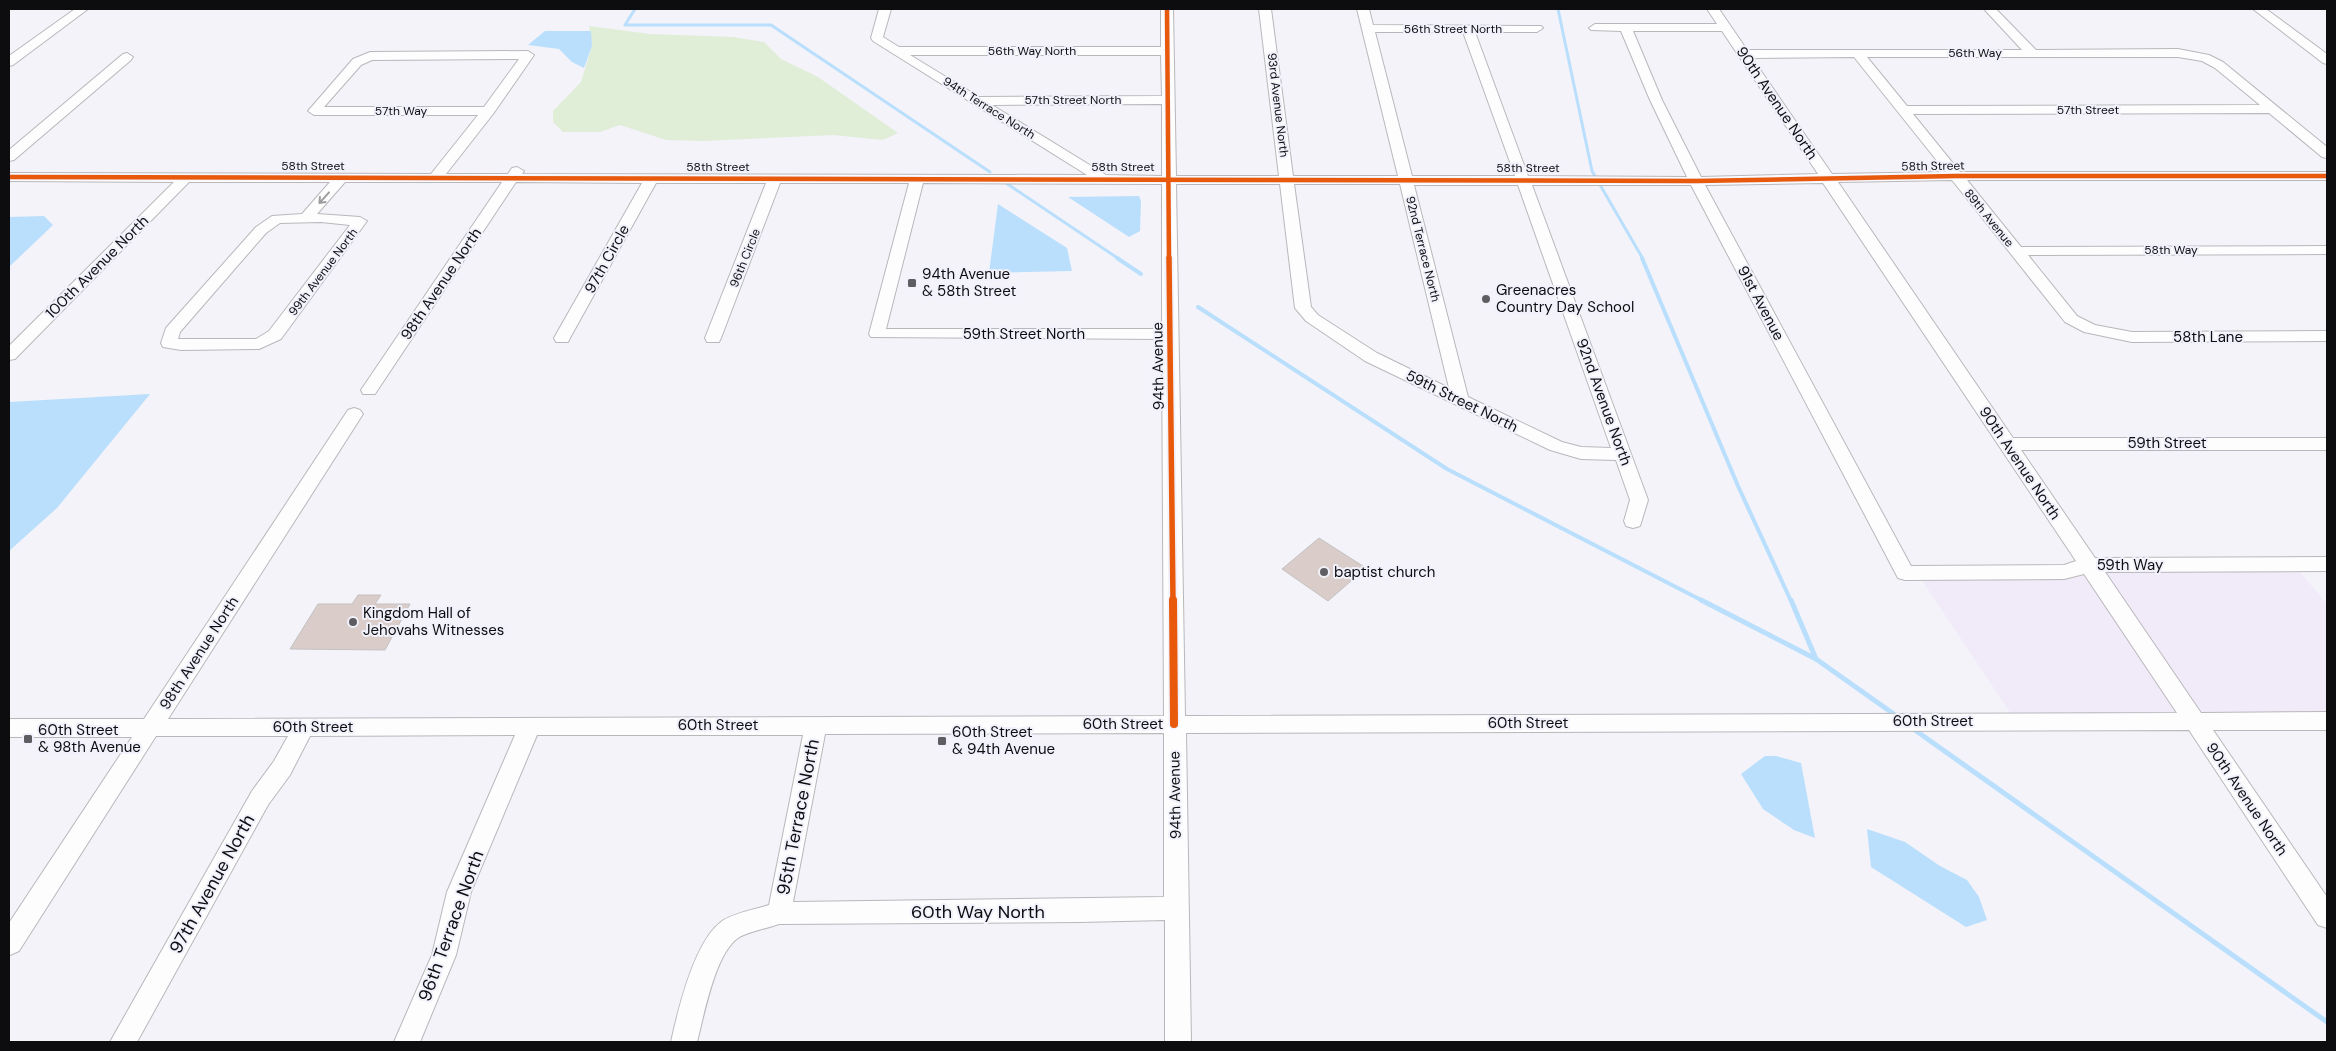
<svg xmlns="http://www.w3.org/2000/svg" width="2336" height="1051" font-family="'DM Sans',sans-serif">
  <rect width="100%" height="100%" fill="#f3f3f9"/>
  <g fill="#f1eaf8">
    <path d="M2298 570 2327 604V713H2199L2102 571Z"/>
    <path d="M2086 573 2180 713 2011 714 1921 579 2068 578Z"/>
  </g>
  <path fill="#e0edd7" d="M589 26 650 34 733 37 764 42 781 59 818 77 898 133 883 140 833 135 703 141 666 140 620 125 600 132H563L553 122V111L581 82 592 46Z"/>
  <g fill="#badffc">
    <path d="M545 31H591L592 46 584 68 572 62 559 49 528 45Z"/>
    <path d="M1139 196 1141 201 1140 231 1129 237 1068 197Z"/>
    <path d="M998 204 1067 248 1072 271 989 273Z"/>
    <path d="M44 216 53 225 9 267V217Z"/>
    <path d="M150 394 57 508 9 551V402Z"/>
    <path d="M1765 756H1776L1801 763 1815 838 1794 830 1763 809 1741 774Z"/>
    <path d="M1867 829 1905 842 1940 866 1967 880 1979 897 1987 920 1966 927 1871 867Z"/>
  </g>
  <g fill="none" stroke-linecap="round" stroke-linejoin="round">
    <g stroke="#badffc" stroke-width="3">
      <path d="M635 9 625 25H771L990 172"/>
      <path d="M1558 9 1592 171 1643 259"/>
      <path d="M1003 181 1119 259"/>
    </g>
    <g stroke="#badffc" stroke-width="4">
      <path d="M1117 258 1141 274"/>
      <path d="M1642 258 1738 486 1791 601"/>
      <path d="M1198 307 1447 469 1703 601"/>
    </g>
    <g stroke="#badffc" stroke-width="5">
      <path d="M1701 600 1816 659 1898 717"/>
      <path d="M1791 600 1816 659"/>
      <path d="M1912 728 2327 1022"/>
    </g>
  </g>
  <g fill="#daccc9" stroke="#c3c2c3">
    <path d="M1319 538 1366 568 1328 601 1282 569Z"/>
    <path d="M358 595H381L375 604H410L385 650 290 649 318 604H352Z"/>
  </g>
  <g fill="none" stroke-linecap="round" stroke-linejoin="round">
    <g stroke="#b8b8bc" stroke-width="2">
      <g id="minor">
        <path d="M75 9H88L13 65 9 66V56Z"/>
        <path d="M879 9H891L883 37 899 47H1161V9H1173L1176 176H1279L1259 9H1271L1293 176H1398L1357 9H1369L1373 25 1541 26 1543 28 1537 32H1475L1528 176 1687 177 1650 100 1621 31 1591 30 1589 28 1595 24H1717L1707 9H1719L1747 50H2022L1984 9H1996L2036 50 2178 49 2209 55 2223 62 2327 147V158L2322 157 2269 113 1913 114 1960 172H2327V180H1967L2021 247 2327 246V254L2028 255 2077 316 2095 325 2132 332 2327 331V341L2132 342 2084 332 2065 322 1952 180 1838 182 2013 438H2327V450H2021L2095 558 2327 557V571L2105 572 2201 713 2327 712V730H2213L2327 897V928L2318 925 2189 730 1186 733 1191 1042H1165V920L1081 922 779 924C768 928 747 932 738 938 715 954 704 1015 697 1042H671C678 1010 694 942 721 922 730 914 756 909 769 905L803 735H537L471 892 456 955 420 1042H394L432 955 447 892 515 735 310 736 290 775 268 805 137 1042H110L252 791 274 761 288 736H156L19 951 10 955 9 923 132 737H9V719H144L348 410 354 408 360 410 363 414 168 719 1164 716 1162 339 871 337 869 334 909 183H780L721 338 719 342H707L705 338 766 183H656L570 338 568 342H556L554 338 642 183 516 182 375 394H363L361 390 502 182H345L317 214 360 217 367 221 281 339 259 349 181 350 163 347 161 343 166 328 256 227 272 216 302 214 330 182H189L15 359 9 360V346L174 182 9 181V173L431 174 478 115H314L308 111 353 59 370 52 528 51 534 55 493 114 446 174H508L512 168 517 167 524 171 522 174 1087 175 873 41 871 38ZM1633 31H1722L1818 174 1701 177 1662 100ZM1375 32H1463L1515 176H1412ZM910 55H1161L1162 96 979 97ZM1854 57 1946 172 1832 174 1752 58ZM1867 57H2178L2202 61 2215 68 2260 105 1907 106ZM519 59 484 107H324L361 65 372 60ZM1162 104V176L1106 175 992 105ZM923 183 1162 184V329H886ZM1823 183 2076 561 2064 565 1911 566 1705 185ZM1176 184H1280L1295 308 1306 321 1365 361 1550 450 1581 459 1616 460 1630 500 1624 521 1626 526 1633 528 1640 526 1648 500 1532 185H1691L1898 578 1905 580 2064 579 2084 574 2177 713 1185 716ZM1294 184H1400L1449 388 1377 353 1318 315 1311 307ZM1414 185H1518L1611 448 1581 447 1562 442 1468 397ZM321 222 350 225 269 331 256 339H178L180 332 266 233 280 223ZM1164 733V897L793 902 825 734Z"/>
        <path d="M2253 9H2266L2327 54V64L2323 63Z"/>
        <path d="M127 53 133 57 131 60 14 160 9 161V150L123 54Z"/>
      </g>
    </g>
    <use href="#minor" fill="#fdfdfe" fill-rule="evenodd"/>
    <g stroke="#f1f1fb" stroke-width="6">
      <g id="cycleway-far2">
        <path d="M1167 9 1169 259"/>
        <path d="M9 177 1696 181 1956 176H2327"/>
      </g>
    </g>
    <g stroke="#f1f1fb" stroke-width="9">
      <path id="cycleway-far1" d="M1169 258 1173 601"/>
    </g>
    <g stroke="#f1f1fb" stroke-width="11">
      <path id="cycleway" d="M1173 600 1174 724"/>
    </g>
    <use href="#cycleway-far2" stroke="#e8590c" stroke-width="4.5"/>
    <use href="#cycleway-far1" stroke="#e8590c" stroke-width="5.5"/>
    <use href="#cycleway" stroke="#e8590c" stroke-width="8"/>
  </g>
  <defs><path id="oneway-shaft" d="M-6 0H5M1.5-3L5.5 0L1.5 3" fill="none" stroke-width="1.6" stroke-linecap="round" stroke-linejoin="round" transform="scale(1.25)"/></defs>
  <use stroke="#9d9d9f" href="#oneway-shaft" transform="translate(324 198) rotate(132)"/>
  <g fill="#5e5e62" stroke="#f1f1fb" stroke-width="2">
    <rect x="907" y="278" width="10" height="10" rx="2.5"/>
    <circle cx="1486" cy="299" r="5"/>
    <circle cx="1324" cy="572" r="5"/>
    <circle cx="353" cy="622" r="5"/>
    <rect x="23" y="734" width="10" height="10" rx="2.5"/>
    <rect x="937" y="736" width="10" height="10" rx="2.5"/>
  </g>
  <g text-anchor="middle" stroke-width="4" stroke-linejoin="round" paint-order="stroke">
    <g font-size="12" fill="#0d0d10" stroke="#f1f1fb">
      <text x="1453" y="33">56th Street North</text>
      <text x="1032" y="55">56th Way North</text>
      <text x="1975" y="57">56th Way</text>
      <text x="1073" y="104">57th Street North</text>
      <text transform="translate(1278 105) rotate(83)" y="4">93rd Avenue North</text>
      <text transform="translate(989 108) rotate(32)" y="4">94th Terrace North</text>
      <text x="2088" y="114">57th Street</text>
      <text x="401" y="115">57th Way</text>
      <text x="313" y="170">58th Street</text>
      <text transform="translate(1933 166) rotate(-1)" y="4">58th Street</text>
      <text x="718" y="171">58th Street</text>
      <text x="1123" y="171">58th Street</text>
      <text x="1528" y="172">58th Street</text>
      <text transform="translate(1989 218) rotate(51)" y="4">89th Avenue</text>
      <text transform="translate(1423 249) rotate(76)" y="4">92nd Terrace North</text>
      <text x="2171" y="254">58th Way</text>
      <text transform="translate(745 258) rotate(-68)" y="4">96th Circle</text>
      <text transform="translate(323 272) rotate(-53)" y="4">99th Avenue North</text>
    </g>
    <g font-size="15" fill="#0d0d10" stroke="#f1f1fb">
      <text transform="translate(1777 103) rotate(56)" y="5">90th Avenue North</text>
      <text transform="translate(607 259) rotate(-61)" y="5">97th Circle</text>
      <text transform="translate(97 267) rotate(-45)" y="5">100th Avenue North</text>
      <text transform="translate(441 284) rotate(-56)" y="5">98th Avenue North</text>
      <text transform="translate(1761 303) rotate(62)" y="5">91st Avenue</text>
      <text x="1024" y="339">59th Street North</text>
      <text x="2208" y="342">58th Lane</text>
      <text transform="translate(1158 366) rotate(-91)" y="5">94th Avenue</text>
      <text transform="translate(1462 401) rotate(26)" y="5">59th Street North</text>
      <text transform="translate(1604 402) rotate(70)" y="5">92nd Avenue North</text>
      <text x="2167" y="448">59th Street</text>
      <text transform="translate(2020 463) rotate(56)" y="5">90th Avenue North</text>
      <text x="2130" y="570">59th Way</text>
      <text transform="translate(199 653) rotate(-57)" y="5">98th Avenue North</text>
      <text x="1933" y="726">60th Street</text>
      <text x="1528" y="728">60th Street</text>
      <text x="1123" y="729">60th Street</text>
      <text x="718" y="730">60th Street</text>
      <text x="313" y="732">60th Street</text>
      <text transform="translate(1175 795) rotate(-91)" y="5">94th Avenue</text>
      <text transform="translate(2247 799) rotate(56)" y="5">90th Avenue North</text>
    </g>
    <g font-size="15" fill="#0d0d10" stroke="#f1f1fb" text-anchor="start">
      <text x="922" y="279">94th Avenue<tspan x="922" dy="17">&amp; 58th Street</tspan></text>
      <text x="1496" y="295">Greenacres<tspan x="1496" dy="17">Country Day School</tspan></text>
      <text x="1334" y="577">baptist church</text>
      <text x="363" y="618">Kingdom Hall of<tspan x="363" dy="17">Jehovahs Witnesses</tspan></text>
      <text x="38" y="735">60th Street<tspan x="38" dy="17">&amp; 98th Avenue</tspan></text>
      <text x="952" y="737">60th Street<tspan x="952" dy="17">&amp; 94th Avenue</tspan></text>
    </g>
    <g font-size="18" fill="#0d0d10" stroke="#f1f1fb">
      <text transform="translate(798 817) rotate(-79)" y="6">95th Terrace North</text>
      <text transform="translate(212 884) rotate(-61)" y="6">97th Avenue North</text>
      <text x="978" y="918">60th Way North</text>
      <text transform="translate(451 926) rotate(-70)" y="6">96th Terrace North</text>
    </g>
  </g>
  <rect width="2336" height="1051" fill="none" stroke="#0d0d10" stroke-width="20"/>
</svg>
